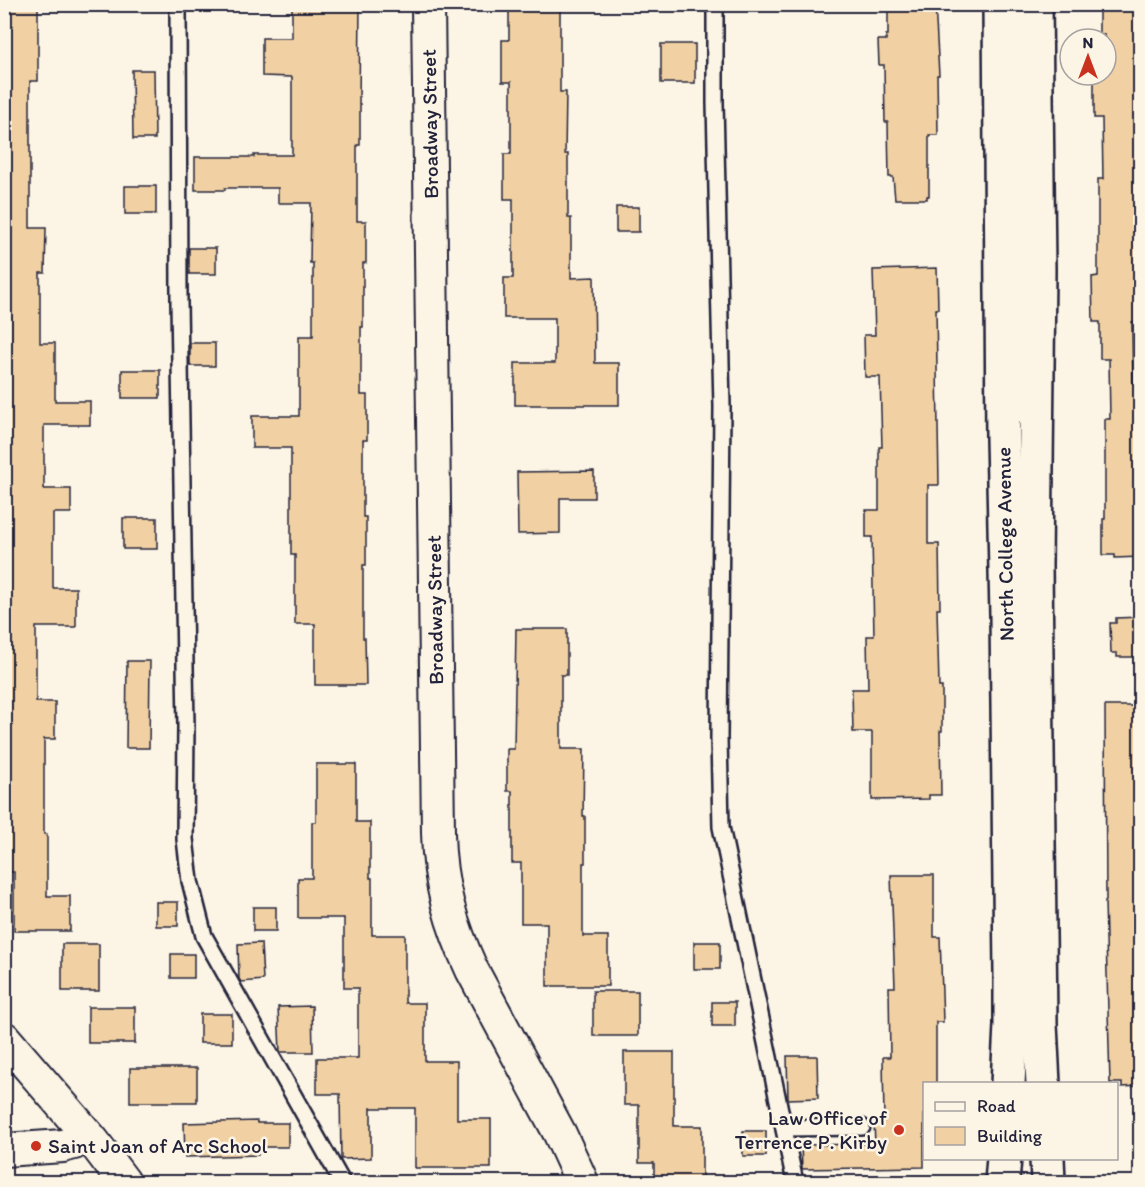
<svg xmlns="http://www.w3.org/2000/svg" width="1145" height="1187" font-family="Itim,sans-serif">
  <rect width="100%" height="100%" fill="#fcf5e5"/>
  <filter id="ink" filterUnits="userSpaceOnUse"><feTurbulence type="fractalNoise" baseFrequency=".0167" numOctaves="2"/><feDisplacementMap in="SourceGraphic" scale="12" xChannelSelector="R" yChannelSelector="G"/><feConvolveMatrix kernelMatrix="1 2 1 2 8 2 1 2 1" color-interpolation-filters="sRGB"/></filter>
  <g filter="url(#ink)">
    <g fill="#f1d1a3" stroke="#22223b" stroke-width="1.5">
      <path d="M4 4H38V81H30V228H46L45 273H40V343H55V401H90V425H44V489H71V513H53V588H76V627H36V702H55V739H44V834H47V896H70V931H14V872H4Z"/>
      <path d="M292 4H360L359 104H360V145H357V221H366V263H363V327H361V395H367V440H363V517H366V565H363V638H365L366 685H315V624H295V555H291V448H252V416H299V336H313V263H310L311 203H278V188H225V190H195V157H254V155H292V77L262 76V38H292Z"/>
      <path d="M509 4H560V92H566L565 154H568V218H571V278L594 277 595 363H619V405H515V363H555V318H504V278H513V199H504V154H511V82H502V40H509Z"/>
      <path d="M888 4H935L939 75H937L938 135H929V196H927V199H895L893 177H889L888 122H885L884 65H879L878 40H886V35H888Z"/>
      <path d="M1099 4H1140V321L1132 322 1133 383H1140V557L1115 558V555H1103V519H1105V419H1110L1109 359H1100V322H1093L1092 277 1098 276V179H1103L1102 118H1094V75H1106V39H1104V34H1099Z"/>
      <rect x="661" y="44" width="34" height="39"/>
      <path d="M132 70H154L155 139H133Z"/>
      <rect x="125" y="186" width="31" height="28"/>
      <rect x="616" y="207" width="23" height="25"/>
      <rect x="189" y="248" width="27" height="26"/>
      <path d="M937 268 938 309H936L939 485H928V544H939L940 609H937L939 687H942V731H940L941 795H929V799L872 800V732H853L852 689H868L867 636H874L872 537H866V510H879V447H882L880 377H865L864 335H875L873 270Z"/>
      <rect x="190" y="343" width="25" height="23"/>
      <rect x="122" y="370" width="38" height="28"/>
      <path d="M594 471V498H560V533L518 534 517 472Z"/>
      <rect x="123" y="518" width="34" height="31"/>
      <path d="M1140 617V657H1117V653H1111L1110 623H1116V618Z"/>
      <path d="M516 629H567V675H561V749H584L583 816H585V863H583V936H608V986H547V923H521V863H512V791H507V749H514Z"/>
      <path d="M127 661H150L149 748H126Z"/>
      <path d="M1105 706H1140V1086L1122 1087V1083H1110L1105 901H1106Z"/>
      <path d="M316 764H356V822H370V878H372V935H405V1003H425V1061H457V1119H491V1168H415V1108H371V1158L341 1159 340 1094H317V1058H358V988H344V918H298V878H312V822H316Z"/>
      <path d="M891 875H934V937H940L943 1022H936V1083H924V1167L802 1169 801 1145 875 1144 874 1122 884 1121 883 1057H890L889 987H895Z"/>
      <rect x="156" y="902" width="22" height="24"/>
      <rect x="253" y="907" width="23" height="24"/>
      <rect x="694" y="942" width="26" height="27"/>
      <path d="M261 943 263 980 241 982 239 979 238 944Z"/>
      <rect x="62" y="944" width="37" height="47"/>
      <rect x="171" y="954" width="23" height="24"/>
      <rect x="593" y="991" width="45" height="45"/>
      <rect x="712" y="1002" width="23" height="24"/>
      <path d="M312 1006 313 1052H280L278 1007Z"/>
      <rect x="88" y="1007" width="47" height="36"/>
      <rect x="200" y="1014" width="32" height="29"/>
      <path d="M624 1052H674V1126H702V1182H654V1163H639V1105H624Z"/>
      <path d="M787 1056H817L818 1098 788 1099Z"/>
      <rect x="130" y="1068" width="67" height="34"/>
      <path d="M257 1121V1123H288V1147H258V1155L185 1157 184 1123Z"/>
      <rect x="743" y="1131" width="23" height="25"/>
    </g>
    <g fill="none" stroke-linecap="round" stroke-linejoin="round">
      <g stroke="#22223b" stroke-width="20">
        <g id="lane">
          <path d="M178 4 179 302 186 726 185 839 190 881 204 936 342 1182"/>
          <path d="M715 4V103L722 407 719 738 721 827 795 1182"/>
          <path d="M1018 4 1020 415"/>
          <path d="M784 1128 862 1127"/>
        </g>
      </g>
      <g stroke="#22223b" stroke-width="36">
        <g id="street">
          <path d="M428 4 438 833C439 884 451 925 472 970L560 1134 582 1182"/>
          <path d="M4 1038 93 1141 124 1182"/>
          <path d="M4 1150 63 1146 74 1143 87 1135"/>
        </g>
      </g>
      <g stroke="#22223b" stroke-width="38">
        <g id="secondary">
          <path d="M1000 4 1003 438 1007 615 1011 972V1025L1008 1084"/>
          <path d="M1035 4 1038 270 1035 565 1040 1024 1043 1084"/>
          <path d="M1047 1158 1048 1182"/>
          <path d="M1002 1182 1004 1158"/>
        </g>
      </g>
      <use href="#lane" stroke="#fcf5e5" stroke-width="15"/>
      <use href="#street" stroke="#fcf5e5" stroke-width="32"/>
      <use href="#secondary" stroke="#fcf5e5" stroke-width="33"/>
    </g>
  </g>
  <g fill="#c8321e" stroke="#fcf5e5" stroke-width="2">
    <circle cx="899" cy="1130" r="6"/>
    <circle cx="36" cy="1146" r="6"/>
  </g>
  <g text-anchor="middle" stroke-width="5" stroke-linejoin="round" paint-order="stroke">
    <g font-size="21" fill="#22223b" stroke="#fcf5e5">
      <text transform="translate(430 124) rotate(-91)" y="7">Broadway Street</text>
      <text transform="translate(1005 544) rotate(-91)" y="7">North College Avenue</text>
      <text transform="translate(435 610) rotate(-91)" y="7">Broadway Street</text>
    </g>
    <g font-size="21" fill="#22223b" stroke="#fcf5e5" text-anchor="end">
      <text x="887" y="1125">Law Office of<tspan x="887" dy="24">Terrence P. Kirby</tspan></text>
      <text x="48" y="1153" text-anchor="start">Saint Joan of Arc School</text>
    </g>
  </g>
  <rect width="1145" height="1187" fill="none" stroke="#fcf5e5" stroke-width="24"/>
  <rect x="12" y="12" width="1121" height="1163" fill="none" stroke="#22223b" stroke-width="2" filter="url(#ink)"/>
  <rect x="923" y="1082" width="195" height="78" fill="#fcf5e5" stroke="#a5a1a1" stroke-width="1.5"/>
  <rect x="935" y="1102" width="30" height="9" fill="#fcf5e5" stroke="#a5a1a1" stroke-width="1.5"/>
  <text x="977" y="1112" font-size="18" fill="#22223b">Road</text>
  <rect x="935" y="1127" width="30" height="18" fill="#f1d1a3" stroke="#a5a1a1" stroke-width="1.5"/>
  <text x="977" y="1142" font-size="18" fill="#22223b">Building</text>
  <g transform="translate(1088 57)"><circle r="28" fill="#fcf5e5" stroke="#a5a1a1" stroke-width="1.5"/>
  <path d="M0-4.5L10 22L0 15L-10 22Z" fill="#c8321e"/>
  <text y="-9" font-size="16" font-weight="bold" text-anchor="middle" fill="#22223b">N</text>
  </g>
</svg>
